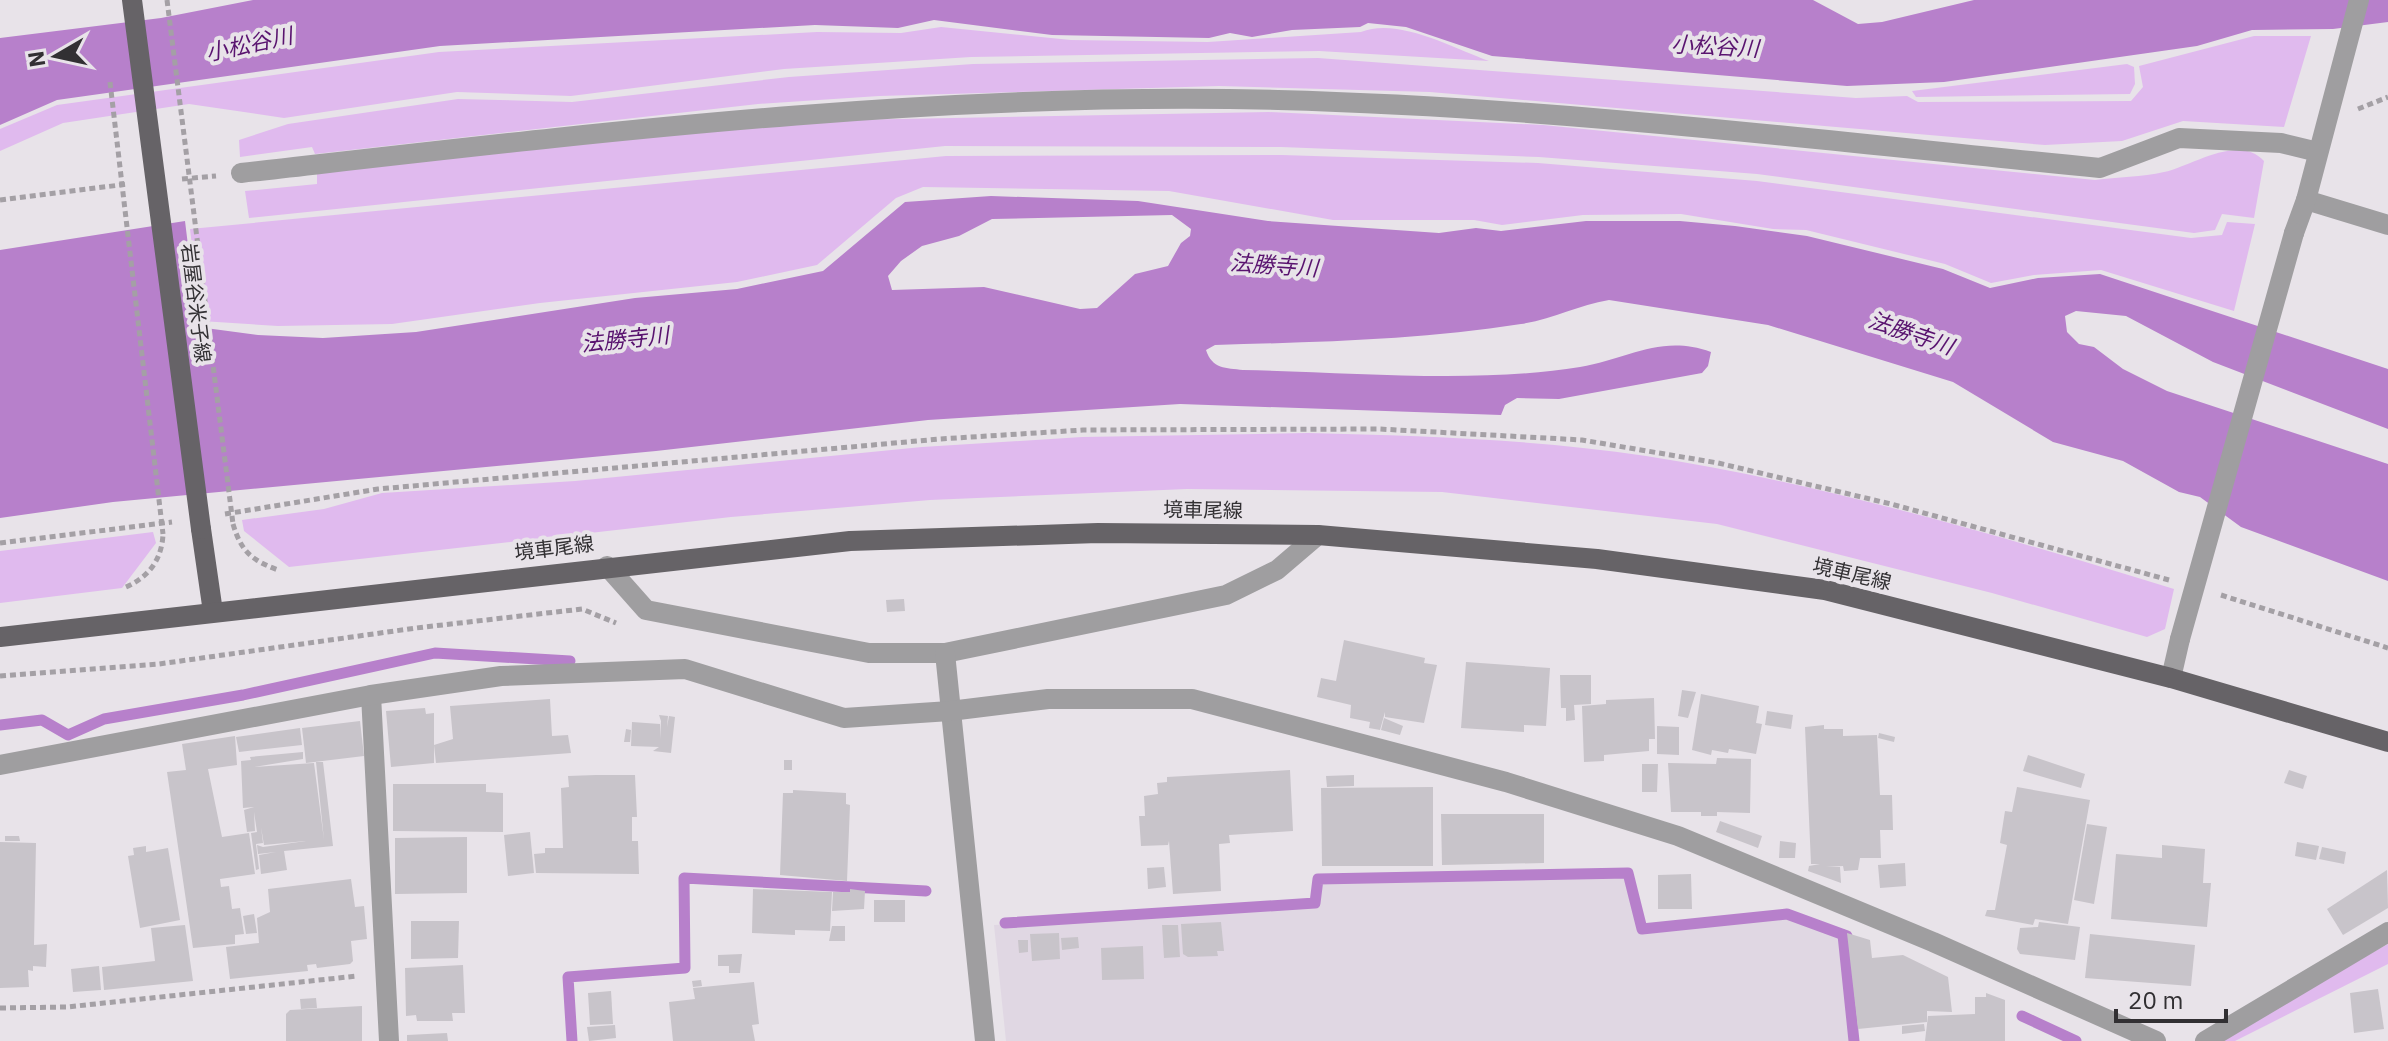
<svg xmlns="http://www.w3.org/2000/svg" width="2388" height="1041" font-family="'IBM Plex Sans','Noto Sans JP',sans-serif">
  <rect width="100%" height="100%" fill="#e8e3e9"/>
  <path fill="#e0d7e3" d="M1627 874 1641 930 1787 915 1842 937 1852 1041H1006L994 925 1315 904 1319 880Z"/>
  <g fill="#e0baee">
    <path d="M941 27 1071 40 1208 42 1361 32C1398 17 1453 48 1489 61L1319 51 971 57 784 69 571 96 457 92 284 118 189 104 63 123 0 151V129L57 105 439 52 817 32 901 33Z"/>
    <path d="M2254 36H2311L2284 127 2183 121 2122 141 2045 145 1430 92 1219 86 879 96 758 104 315 154 312 147 240 157 239 140 288 124 458 99 572 102 789 77 973 64 1318 58 1856 98 1907 96 1918 102 2131 101 2143 87 2139 66Z"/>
    <path d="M2127 64 2134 67 2135 84 2130 94 1916 97 1912 91Z"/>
    <path d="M1269 112 1543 125 2095 180C2117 177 2142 177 2164 172 2192 166 2239 133 2264 161L2254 218 2222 214 2215 230 2194 233 1757 174 1539 157 1281 147 945 146 249 218 245 191 317 184V172L793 121Z"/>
    <path d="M1282 155 1538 163 1757 181 2191 238 2222 235 2227 222 2255 224 2234 311 2101 270 2034 275 1991 283 1945 264 1806 230 1773 229 1681 214 1583 215 1502 225 1474 220H1333L1169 191 923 187 896 198 817 265 737 282 540 303 392 324 278 326 201 321 190 229 946 156Z"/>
    <path d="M1308 433C1421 436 1534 439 1646 456 1821 483 2005 537 2174 589L2165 629 2147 637 1992 593 1717 524 1442 492 1187 489 930 500 731 517 289 567 244 531 242 520 324 509 382 493 575 481 922 447 1082 437Z"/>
    <path d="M153 532 156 543 122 588 0 603V551Z"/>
    <path d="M2388 944V964L2235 1041H2224L2251 1019Z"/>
  </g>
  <g fill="#b780cb" fill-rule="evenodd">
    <path d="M253 0H1813L1858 24 1882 22 1974 0H2388V22L2333 29 2252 30 2197 46 1944 82 1847 86 1492 56 1406 27 1368 23 1360 27 1292 30 1252 37 1230 33 1209 38 1052 35 934 20 898 28 815 25 440 46 57 100 0 125V38L161 18Z"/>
    <path d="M991 196 1138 201 1268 221 1439 233 1476 228 1501 231 1586 221H1680L1735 226 1807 236 1943 269 1990 288 2038 278 2100 274 2388 369V429L2213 362 2126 316 2076 311 2065 316 2067 332 2079 344 2094 347 2123 369 2167 391 2388 464V581L2241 527 2200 497 2179 492 2123 461 2053 442 1953 382 1768 325 1609 300C1578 305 1554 319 1521 324 1419 340 1318 342 1215 345L1206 350C1212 369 1226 368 1243 370 1348 372 1478 384 1580 367 1629 359 1660 334 1711 352L1708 366 1702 373 1559 399 1517 398 1505 405 1501 415 1180 404 928 420 656 451 113 502 0 518V250L185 221 198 327 258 335 323 338 416 332 635 298 737 289 823 271 905 202ZM1172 215 1191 229 1190 236 1181 243 1168 266 1135 274 1097 308 1080 309 984 287 892 290 888 276 901 261 922 246 959 236 992 219Z"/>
  </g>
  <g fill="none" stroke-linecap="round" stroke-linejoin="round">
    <g stroke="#b780cb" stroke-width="11">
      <path d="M0 725 42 720 68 735 104 719 243 695 435 653 570 661"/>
      <path d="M1005 923 1315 903 1318 879 1628 873 1642 929 1787 914 1847 936"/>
      <path d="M1843 935 1854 1041"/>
      <path d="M2022 1016 2076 1041"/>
      <path d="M572 1041 568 977 685 968 684 878 926 891"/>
    </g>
  </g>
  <g fill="#c8c4ca">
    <path d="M904 599 905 611 887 612 886 600Z"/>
    <path d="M1344 640 1425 658 1424 663 1437 665 1424 723 1385 717V712L1380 730 1369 728 1370 722 1350 718 1351 705 1317 697 1321 678 1336 681Z"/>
    <path d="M1466 662 1550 668 1546 726 1524 725V732L1461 728Z"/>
    <path d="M1560 675H1591V704L1574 705 1575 720 1566 721V708H1561Z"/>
    <path d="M1682 690 1696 692 1688 718 1678 716Z"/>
    <path d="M1701 694 1759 706 1756 723 1762 724 1756 754 1729 749 1728 753 1712 750 1711 755 1692 750Z"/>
    <path d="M1654 698 1655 739H1649V751L1604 755V761L1584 762 1582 706 1606 704V700Z"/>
    <path d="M550 699 552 736 568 735 571 753 436 763 434 745 453 739 450 706Z"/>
    <path d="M425 708 426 714 434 713V763L391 767 386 711Z"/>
    <path d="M1767 711 1793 715 1791 729 1765 725Z"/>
    <path d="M659 715 668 716 667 727 669 716 675 717 671 753 653 751 659 747 631 746 632 722 660 724V739L661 721Z"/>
    <path d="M1384 718 1403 726 1400 735 1381 730Z"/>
    <path d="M360 721 364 756 306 763 302 728Z"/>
    <path d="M1824 725V729H1843V736L1877 735 1880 795H1892L1893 830H1880L1881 858H1860L1858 870 1844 871 1843 866 1826 867H1840L1841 883 1808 871 1809 866 1820 864H1811L1805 727Z"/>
    <path d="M1657 726 1679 727V755L1657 754Z"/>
    <path d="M300 728 302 745 239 752 236 737Z"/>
    <path d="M626 729 631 730 630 742H624Z"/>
    <path d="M1879 733 1895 737 1894 742 1878 738Z"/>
    <path d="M235 736 237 765 208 769 222 837 249 833 255 874 220 879 221 887 229 886 232 909 240 908 244 934 235 935V944L193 948 167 772 186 770 182 744Z"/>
    <path d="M303 752V759L254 767 314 763 324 840 316 762H323L333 846 284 851 287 870 261 874 259 855 276 852 258 854 257 845 263 847 306 841 264 845 261 827 263 843 256 844 259 869 256 870 251 833 257 832 254 812 255 831 247 832 244 810 254 807 243 808 241 761 251 760 250 757Z"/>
    <path d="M2028 755 2085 774 2081 788 2023 771Z"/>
    <path d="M1717 758 1751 759 1750 813 1717 812V816H1701V812H1671L1668 763 1716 764Z"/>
    <rect x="784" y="760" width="8" height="10"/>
    <path d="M1642 764H1658L1657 792H1642Z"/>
    <path d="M1290 770 1293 831 1229 835 1230 843 1219 844 1221 891 1173 894 1169 841 1168 845 1141 846 1139 816H1145L1144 796 1158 794 1157 783 1167 782V777Z"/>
    <path d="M2289 770 2307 776 2303 789 2284 783Z"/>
    <path d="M596 775H635L637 817H632V841H638L639 874 536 873 534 854 545 853V848H563L561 788 569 787 568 776Z"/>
    <path d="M1354 775V786L1327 787 1326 776Z"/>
    <path d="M393 784H486V792L503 793V832L393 831Z"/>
    <path d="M1433 787V866H1322L1321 788Z"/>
    <path d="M2017 787 2090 800 2068 924 2035 919 2033 925 1985 916 1987 910H1995L2007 845 2000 843 2005 811 2012 812Z"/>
    <path d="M793 790 846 793V804L850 805 847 881 780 875 783 793H793Z"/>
    <path d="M1441 814H1544V863L1442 865Z"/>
    <path d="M1720 821 1762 836 1758 848 1716 832Z"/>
    <path d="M2087 824 2107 827 2094 904 2074 900Z"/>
    <path d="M530 832 534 873 508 876 504 835Z"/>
    <path d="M5 836H19L20 841H5Z"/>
    <path d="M467 837V893L395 894V838Z"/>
    <path d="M1780 841 1796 843 1795 858H1779Z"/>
    <path d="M0 842 36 843 34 945 47 944 46 967 33 966V971L28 970 29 987 0 988Z"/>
    <path d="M2297 842 2319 846 2316 860 2295 856Z"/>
    <path d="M2162 845 2205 849 2203 883H2211L2207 927 2111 919 2116 854 2162 858Z"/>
    <path d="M146 846V852L168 848 180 920 140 928 128 856 134 855 133 848Z"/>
    <path d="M2322 847 2346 852 2344 864 2319 859Z"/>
    <path d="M1905 863 1906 886 1880 888 1878 865Z"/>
    <path d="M1164 867 1166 887 1148 889 1147 868Z"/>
    <path d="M2387 870 2388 908 2343 935 2327 909Z"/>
    <path d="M1691 874 1692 909H1658V875Z"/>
    <path d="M351 879 355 907 364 906 367 939 351 941 353 961 350 964 317 968 316 964 307 965 308 971 230 979 226 947 259 943 257 918 270 912 268 889Z"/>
    <path d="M753 889 832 892 830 931 795 930V935L752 933Z"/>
    <path d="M850 889 865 891 864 909 832 911 833 892H850Z"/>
    <rect x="874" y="900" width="31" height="22"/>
    <path d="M254 914 257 933 246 934 243 916Z"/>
    <path d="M411 921H459L458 958 411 959Z"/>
    <path d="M1221 922 1224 951H1217L1218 956 1188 957 1183 954 1181 924Z"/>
    <path d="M2039 922 2080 927 2075 960 2020 954 2017 949 2020 928 2038 927Z"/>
    <path d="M185 925 193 981 104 990 102 967 155 961 151 928Z"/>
    <path d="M1162 925H1178L1180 957 1164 958Z"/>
    <path d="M832 926H845V941H829Z"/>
    <path d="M1059 933 1060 959 1032 961 1030 934Z"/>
    <path d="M1847 933 1870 940 1872 958 1903 955 1948 977 1952 1012 1927 1011V1022L1858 1029Z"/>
    <path d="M2090 934 2195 945 2191 986 2085 978Z"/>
    <path d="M1078 937 1079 948 1062 950 1061 938Z"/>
    <path d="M1018 940H1028V952L1019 953Z"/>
    <path d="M1143 946 1144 979 1102 980 1101 948Z"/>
    <path d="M742 954 740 973H729V966H718V955Z"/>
    <path d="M463 965 465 1013H452L453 1021H417L416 1015 406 1016 405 968Z"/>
    <path d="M99 966 101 990 73 992 71 969Z"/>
    <path d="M701 980 702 986 693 987 692 981Z"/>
    <path d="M754 982 759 1024 752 1025 755 1041H673L669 1002 695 999 693 988Z"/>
    <path d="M2378 989 2384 1029 2354 1033 2350 993Z"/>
    <path d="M611 991 613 1024 590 1025 588 993Z"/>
    <path d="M1986 993 2005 1000V1041H1925L1928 1016 1975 1014V997H1986Z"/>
    <path d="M316 998 317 1008 301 1009 300 999Z"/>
    <path d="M362 1006V1041H286V1014L290 1010Z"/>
    <path d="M1924 1024 1925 1031 1902 1034V1026Z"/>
    <path d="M615 1025 616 1038 589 1041 587 1027Z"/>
    <path d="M447 1033 448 1041H407V1035Z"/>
  </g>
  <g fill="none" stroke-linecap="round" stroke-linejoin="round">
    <g stroke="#a4a0a5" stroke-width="5" stroke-dasharray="6 4" stroke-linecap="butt">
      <path d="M2358 109 2388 97"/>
      <path d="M182 179 216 176"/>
      <path d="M0 200 128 184"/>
      <path d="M225 514 378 489 940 439 1083 430 1379 429 1582 440 1718 463 1891 504 2169 580"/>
      <path d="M233 524C241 551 251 560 278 570"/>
      <path d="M0 543 172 522"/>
      <path d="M126 587C149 577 162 559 163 534"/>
      <path d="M2221 595 2388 648"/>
      <path d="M0 676 159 664 416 628 582 609 616 623"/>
      <path d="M0 1008 67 1007 357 976"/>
    </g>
    <g stroke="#9f9ea0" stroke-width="20">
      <path d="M241 173C586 134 930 91 1278 100 1553 107 1826 141 2100 168L2179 138 2281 143 2318 152"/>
      <path d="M2306 200 2388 225"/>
      <path d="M2294 233 2306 200 2359 0"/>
      <path d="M607 566 646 610 869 653H945L1226 595 1277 570 1318 535"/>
      <path d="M945 653 985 1041"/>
      <path d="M2171 678 2180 639"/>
      <path d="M371 695 389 1041"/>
      <path d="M0 765 371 695 501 676 685 669 844 718 950 711 1048 699H1192L1506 782 1678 836 1933 942 2156 1041"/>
      <path d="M2205 1041 2388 932"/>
    </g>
    <g stroke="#666367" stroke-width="20">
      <path d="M201 529 213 612"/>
      <path d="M0 637 850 541 1098 533 1318 535 1597 559 1825 590 2171 678 2388 742"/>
    </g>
    <g stroke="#a4a0a5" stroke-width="5" stroke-dasharray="6 4" stroke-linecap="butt">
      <path d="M167 0 233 524"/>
      <path d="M110 82 163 534"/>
    </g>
    <path stroke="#9f9ea0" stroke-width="20" d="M2180 639 2294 233"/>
    <path stroke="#666367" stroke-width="20" d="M132 0 201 529"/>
  </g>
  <g text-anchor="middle" stroke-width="8" stroke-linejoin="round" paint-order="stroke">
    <g font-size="20" fill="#323033" stroke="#e8e3e9">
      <text transform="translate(196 303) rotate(83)" y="7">岩屋谷米子線</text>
      <text transform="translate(1203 510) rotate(1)" y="7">境車尾線</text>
      <text transform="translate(554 548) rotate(-7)" y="7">境車尾線</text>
      <text transform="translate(1852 574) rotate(13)" y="7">境車尾線</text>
    </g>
    <g font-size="22" font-style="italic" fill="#59136f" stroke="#e8e3e9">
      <text transform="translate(249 44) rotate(-12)" y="8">小松谷川</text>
      <text transform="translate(1715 46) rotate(3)" y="8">小松谷川</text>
      <text transform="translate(1274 265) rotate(4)" y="8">法勝寺川</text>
      <text transform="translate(1911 333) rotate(19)" y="8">法勝寺川</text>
      <text transform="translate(625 339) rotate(-6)" y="8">法勝寺川</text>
    </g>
  </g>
  <g transform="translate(56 56) rotate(261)" stroke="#e8e3e9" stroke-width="6" paint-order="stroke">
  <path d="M0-6L14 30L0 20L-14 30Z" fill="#323033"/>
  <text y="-12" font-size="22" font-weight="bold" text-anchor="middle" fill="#323033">N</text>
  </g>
  <path d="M2116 1009v12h110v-12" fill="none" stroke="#323033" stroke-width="4"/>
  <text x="2128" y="1009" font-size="24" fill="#323033" stroke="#e8e3e9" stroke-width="6" paint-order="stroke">20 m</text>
</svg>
